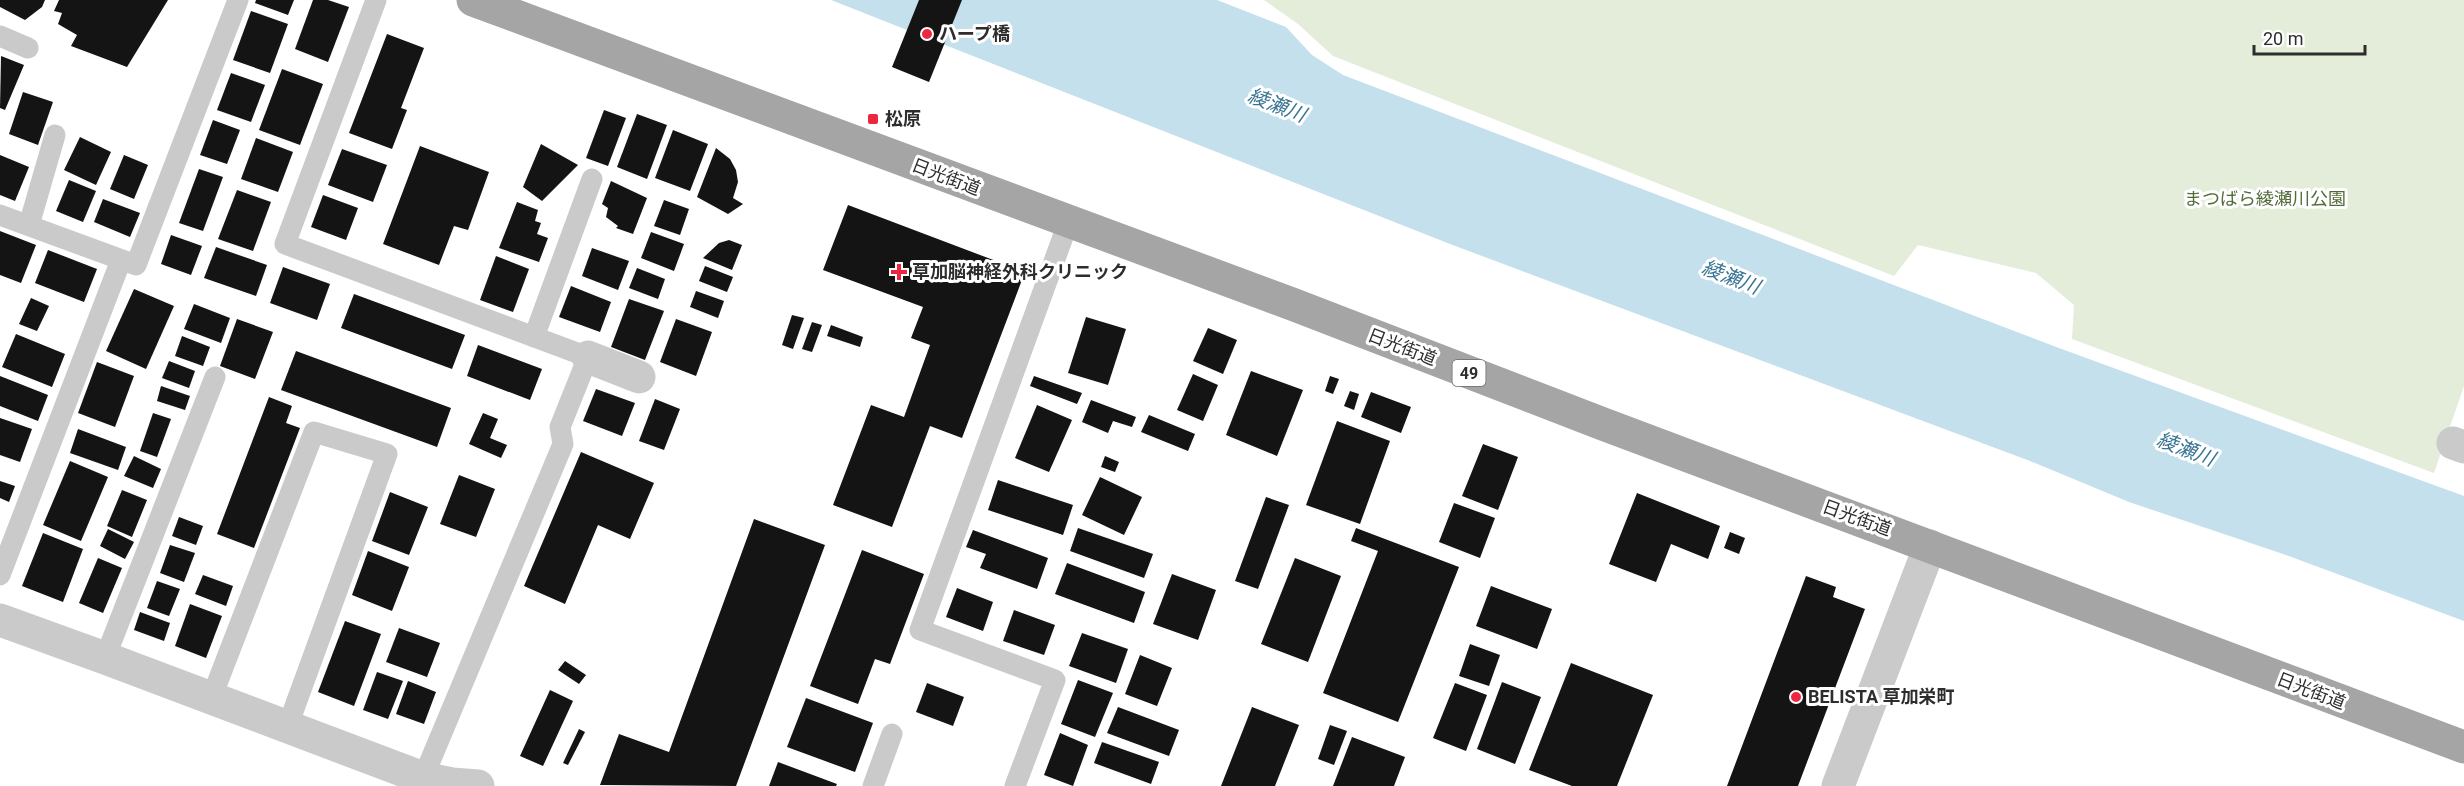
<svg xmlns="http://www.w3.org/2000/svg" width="2464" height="786" font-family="Roboto,'Noto Sans JP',sans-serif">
  <rect width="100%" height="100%" fill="#fff"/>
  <path fill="#e4ecda" d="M1264 0H2464V386L2434 473 2072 339 2074 305 2036 273 1918 245 1894 276 1333 56 1298 24Z"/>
  <path fill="#c5e0ed" d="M831 0H1217L1286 27 1312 55 1343 75 2059 348 2464 496V621L2283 554 2129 502 2030 461 1450 244Z"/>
  <g fill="#141414">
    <path d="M0 0H45L42 7 25 20 0 7Z"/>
    <path d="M59 0H168L127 67 71 46 77 35 58 24 62 13 54 11Z"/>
    <path d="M256 0H294L288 15 255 3Z"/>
    <path d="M313 0H328L349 7 328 62 295 49Z"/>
    <path d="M919 0H962L929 82 892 67Z"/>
    <path d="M251 11 288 24 270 73 233 60Z"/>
    <path d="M387 34 424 48 401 108 407 110 392 149 349 133Z"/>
    <path d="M1 56 24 65 5 110 0 108Z"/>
    <path d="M282 69 323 84 300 145 259 130Z"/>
    <path d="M231 73 265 85 251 122 217 110Z"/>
    <path d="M23 92 53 102 38 145 9 134Z"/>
    <path d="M604 110 626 118 608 166 586 158Z"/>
    <path d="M637 114 667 125 647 179 617 167Z"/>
    <path d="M213 120 240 130 227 164 200 155Z"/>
    <path d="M673 130 708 144 690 191 655 178Z"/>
    <path d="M80 137 111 152 96 185 64 170Z"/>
    <path d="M256 138 293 152 278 192 241 179Z"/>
    <path d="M541 144 578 165 542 201 523 187Z"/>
    <path d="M420 146 489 172 468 230 454 226 439 265 383 244Z"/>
    <path d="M716 148 730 159 736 170 738 182 733 198 743 204 728 214 697 197Z"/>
    <path d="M342 149 387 165 373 202 328 185Z"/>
    <path d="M0 155 29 167 15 201 0 195Z"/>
    <path d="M124 155 148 165 134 199 110 189Z"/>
    <path d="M199 169 223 177 203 231 179 223Z"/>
    <path d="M69 180 96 191 83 222 56 211Z"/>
    <path d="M611 181 647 198 633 234 616 228 618 226 606 217 608 208 602 204Z"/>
    <path d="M237 190 271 202 253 251 218 239Z"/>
    <path d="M323 195 358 208 346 240 311 227Z"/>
    <path d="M103 199 140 213 130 237 94 222Z"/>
    <path d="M664 200 689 209 680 235 654 226Z"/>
    <path d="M517 202 538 210 535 221 541 223 537 234 548 238 539 262 499 248Z"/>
    <path d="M848 205 1025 272 962 438 930 426 892 527 833 505 871 405 904 417 930 345 911 338 923 307 823 270Z"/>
    <path d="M0 231 36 245 21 283 0 275Z"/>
    <path d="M651 232 684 244 674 271 641 258Z"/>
    <path d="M171 235 202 246 191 275 161 264Z"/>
    <path d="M729 240 742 245 732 270 703 258 719 243Z"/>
    <path d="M216 247 267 265 256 296 204 278Z"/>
    <path d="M592 248 629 261 618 290 582 276Z"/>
    <path d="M48 250 97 269 84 302 35 283Z"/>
    <path d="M496 256 529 269 513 312 480 300Z"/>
    <path d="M705 266 733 277 727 292 699 281Z"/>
    <path d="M283 267 330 284 317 320 270 303Z"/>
    <path d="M637 268 665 279 658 299 629 288Z"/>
    <path d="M571 286 611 302 600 332 559 317Z"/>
    <path d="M134 289 174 306 146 369 106 351Z"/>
    <path d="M696 291 724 301 718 318 690 307Z"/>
    <path d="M354 294 465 335 452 369 341 328Z"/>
    <path d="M31 298 49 306 37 331 19 324Z"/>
    <path d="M629 299 664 311 645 360 611 347Z"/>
    <path d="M194 304 230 318 221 343 184 329Z"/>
    <path d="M792 315 804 318 793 349 782 345Z"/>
    <path d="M1086 317 1126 329 1108 385 1068 373Z"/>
    <path d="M237 319 273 332 255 379 220 366Z"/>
    <path d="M676 319 712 332 696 376 660 362Z"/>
    <path d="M812 322 822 325 812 352 802 349Z"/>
    <path d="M831 325 863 337 860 347 827 336Z"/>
    <path d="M1208 328 1237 340 1223 374 1193 361Z"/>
    <path d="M16 334 65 354 52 387 2 367Z"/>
    <path d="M182 336 210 347 203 366 175 356Z"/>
    <path d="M478 345 542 369 530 400 467 376Z"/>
    <path d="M296 351 451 408 437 447 281 390Z"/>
    <path d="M169 361 195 371 189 388 162 378Z"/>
    <path d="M97 362 134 376 115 427 78 413Z"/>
    <path d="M1251 371 1303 390 1277 456 1226 435Z"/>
    <path d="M1193 374 1218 385 1203 421 1177 410Z"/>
    <path d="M0 376 48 395 38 421 0 406Z"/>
    <path d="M1034 376 1082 393 1077 404 1030 386Z"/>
    <path d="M1330 376 1339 379 1333 394 1325 391Z"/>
    <path d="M161 386 190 396 185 410 157 401Z"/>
    <path d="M596 389 635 403 622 436 583 421Z"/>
    <path d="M1350 391 1359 394 1354 410 1344 406Z"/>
    <path d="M1371 392 1411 407 1401 433 1361 417Z"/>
    <path d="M269 397 292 406 286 423 300 428 254 548 217 534Z"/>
    <path d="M655 399 680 409 664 450 639 441Z"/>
    <path d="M1091 400 1136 417 1132 427 1113 421 1108 433 1082 422Z"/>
    <path d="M1037 405 1072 420 1049 472 1015 458Z"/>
    <path d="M153 413 171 419 157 457 140 451Z"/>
    <path d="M483 413 498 419 490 438 507 445 501 458 469 444Z"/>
    <path d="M1149 415 1195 434 1188 451 1141 432Z"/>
    <path d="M0 418 32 429 20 462 0 455Z"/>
    <path d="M1337 421 1390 441 1360 524 1306 505Z"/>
    <path d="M78 429 126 447 118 470 70 453Z"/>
    <path d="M1483 444 1518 457 1498 510 1462 496Z"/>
    <path d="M581 452 654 483 630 539 598 525 565 604 524 586Z"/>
    <path d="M134 456 161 469 153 488 124 476Z"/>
    <path d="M1105 456 1119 462 1115 472 1101 467Z"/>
    <path d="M70 461 108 477 81 541 43 525Z"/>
    <path d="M459 475 495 489 476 537 440 524Z"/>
    <path d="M1100 477 1142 497 1124 535 1082 515Z"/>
    <path d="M998 480 1073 505 1063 535 988 510Z"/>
    <path d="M0 481 15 486 9 502 0 498Z"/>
    <path d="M122 490 147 500 132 537 107 526Z"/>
    <path d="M390 492 428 507 409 555 372 541Z"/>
    <path d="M1637 493 1720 526 1708 559 1671 544 1656 582 1609 564Z"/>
    <path d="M1266 497 1289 505 1258 589 1235 581Z"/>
    <path d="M1454 503 1495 518 1480 558 1439 542Z"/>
    <path d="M179 517 203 526 196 545 172 536Z"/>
    <path d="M754 519 825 545 736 786 600 785 619 734 669 752Z"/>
    <path d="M1078 528 1153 554 1144 578 1070 551Z"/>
    <path d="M1356 528 1459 567 1398 722 1323 693 1378 551 1351 541Z"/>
    <path d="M108 529 134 542 125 559 100 546Z"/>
    <path d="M973 530 1048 558 1037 589 980 568 986 554 966 547Z"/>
    <path d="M1730 532 1745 538 1739 554 1724 548Z"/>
    <path d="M43 533 83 549 63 602 22 586Z"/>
    <path d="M170 545 195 553 184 582 160 573Z"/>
    <path d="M862 550 924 574 890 664 875 659 858 704 810 686Z"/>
    <path d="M368 551 409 567 392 611 352 595Z"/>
    <path d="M98 558 122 568 103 613 79 603Z"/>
    <path d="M1295 558 1341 576 1308 662 1261 644Z"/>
    <path d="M1067 563 1145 592 1134 623 1055 594Z"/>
    <path d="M1172 574 1216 590 1198 640 1153 624Z"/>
    <path d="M203 575 233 586 226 606 195 594Z"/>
    <path d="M1806 576 1836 587 1833 597 1865 609 1798 786H1727Z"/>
    <path d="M157 581 180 589 169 616 147 608Z"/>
    <path d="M1491 586 1552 609 1537 649 1476 626Z"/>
    <path d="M957 588 993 602 983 631 946 617Z"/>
    <path d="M190 604 222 616 206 658 175 646Z"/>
    <path d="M1014 610 1055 625 1044 655 1003 641Z"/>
    <path d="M140 612 170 623 164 641 134 630Z"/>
    <path d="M345 621 381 634 354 706 318 692Z"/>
    <path d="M399 628 440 643 427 677 386 662Z"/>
    <path d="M1082 633 1128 649 1116 683 1069 666Z"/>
    <path d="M1470 644 1500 655 1489 686 1459 676Z"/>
    <path d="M1140 655 1172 668 1157 706 1125 694Z"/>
    <path d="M565 661 586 675 579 684 558 670Z"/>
    <path d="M1571 663 1653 695 1617 786H1572L1529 770Z"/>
    <path d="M377 672 403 681 388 719 363 710Z"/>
    <path d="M1078 680 1113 693 1095 737 1061 724Z"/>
    <path d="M408 681 436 692 424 724 396 714Z"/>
    <path d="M1502 682 1541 697 1515 764 1477 749Z"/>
    <path d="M927 683 964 697 953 726 916 712Z"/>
    <path d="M1455 683 1487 695 1466 751 1433 738Z"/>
    <path d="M550 690 573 701 543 766 520 756Z"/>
    <path d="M806 698 873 723 855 772 787 747Z"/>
    <path d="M1118 707 1179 730 1169 756 1107 733Z"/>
    <path d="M1252 707 1299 725 1275 786H1221Z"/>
    <path d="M1330 725 1347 731 1334 765 1318 759Z"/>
    <path d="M579 729 585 732 568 765 563 763Z"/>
    <path d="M1060 733 1088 745 1073 786 1044 775Z"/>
    <path d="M1352 737 1405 757 1394 786H1333Z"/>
    <path d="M1102 742 1159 762 1151 784 1094 763Z"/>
    <path d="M778 762 837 784 836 786H769Z"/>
  </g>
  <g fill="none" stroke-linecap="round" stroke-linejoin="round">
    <g stroke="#cacaca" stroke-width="21">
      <path d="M376 0 285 244 588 357 560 427 563 444 423 778"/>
      <path d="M0 36 28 48"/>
      <path d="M0 215 136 265 238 0"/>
      <path d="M29 225 55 135"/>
      <path d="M534 337 592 179"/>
      <path d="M0 575 121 260"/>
      <path d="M105 658 215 377"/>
      <path d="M211 699 314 432 387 454 287 728"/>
      <path d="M873 786 892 734"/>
      <path d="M1015 786 1055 680 920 630 1068 223"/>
    </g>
    <g stroke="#cacaca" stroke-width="33">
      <path d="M588 357 639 377"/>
      <path d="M2453 443 2464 447"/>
      <path d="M423 778 452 784 478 786"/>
      <path d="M1838 786 1930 546"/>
    </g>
    <path stroke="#cacaca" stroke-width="33" d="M0 620 105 658 423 778"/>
    <path stroke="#a5a5a5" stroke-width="33" d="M473 0 1292 304 1603 424 2464 747"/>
  </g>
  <g fill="#ed2741" stroke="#fff" stroke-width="2">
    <circle cx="927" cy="34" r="6"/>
    <rect x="867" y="113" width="12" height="12" rx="3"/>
    <path d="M896 263h6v6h6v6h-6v6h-6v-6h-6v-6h6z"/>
    <circle cx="1796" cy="697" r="6"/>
  </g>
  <g text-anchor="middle" stroke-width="6" stroke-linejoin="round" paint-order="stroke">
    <rect fill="#fff" stroke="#6c6c6c" stroke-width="1.5" x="1452.5" y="360" width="33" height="26" rx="4.5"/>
    <g font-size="16" font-weight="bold" fill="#2d2d2d">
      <text x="1469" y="379">49</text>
    </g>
    <g font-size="18" font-weight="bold" fill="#2d2d2d" stroke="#fff" text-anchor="start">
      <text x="939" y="40">ハープ橋</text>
      <text x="885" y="125">松原</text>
      <text x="912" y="278">草加脳神経外科クリニック</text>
      <text x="1808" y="703">BELISTA 草加栄町</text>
    </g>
    <g font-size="18" fill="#2d2d2d" stroke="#fff">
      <text transform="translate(946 177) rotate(21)" y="6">日光街道</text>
      <text transform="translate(1402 347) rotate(21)" y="6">日光街道</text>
      <text transform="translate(1857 518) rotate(20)" y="6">日光街道</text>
      <text transform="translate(2311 691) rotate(21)" y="6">日光街道</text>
    </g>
    <g font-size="18" fill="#536b39" stroke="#fff">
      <text x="2265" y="205">まつばら綾瀬川公園</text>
    </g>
    <g font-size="20" font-style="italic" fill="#387593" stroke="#fff">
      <text transform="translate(1277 105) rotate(21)" y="7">綾瀬川</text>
      <text transform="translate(1731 277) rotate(21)" y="7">綾瀬川</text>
      <text transform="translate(2186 449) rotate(21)" y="7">綾瀬川</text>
    </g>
  </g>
  <path d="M2254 45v9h111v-9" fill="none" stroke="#2d2d2d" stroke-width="3"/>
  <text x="2263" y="45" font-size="18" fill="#2d2d2d" stroke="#ffffff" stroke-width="4.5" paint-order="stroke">20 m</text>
</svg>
